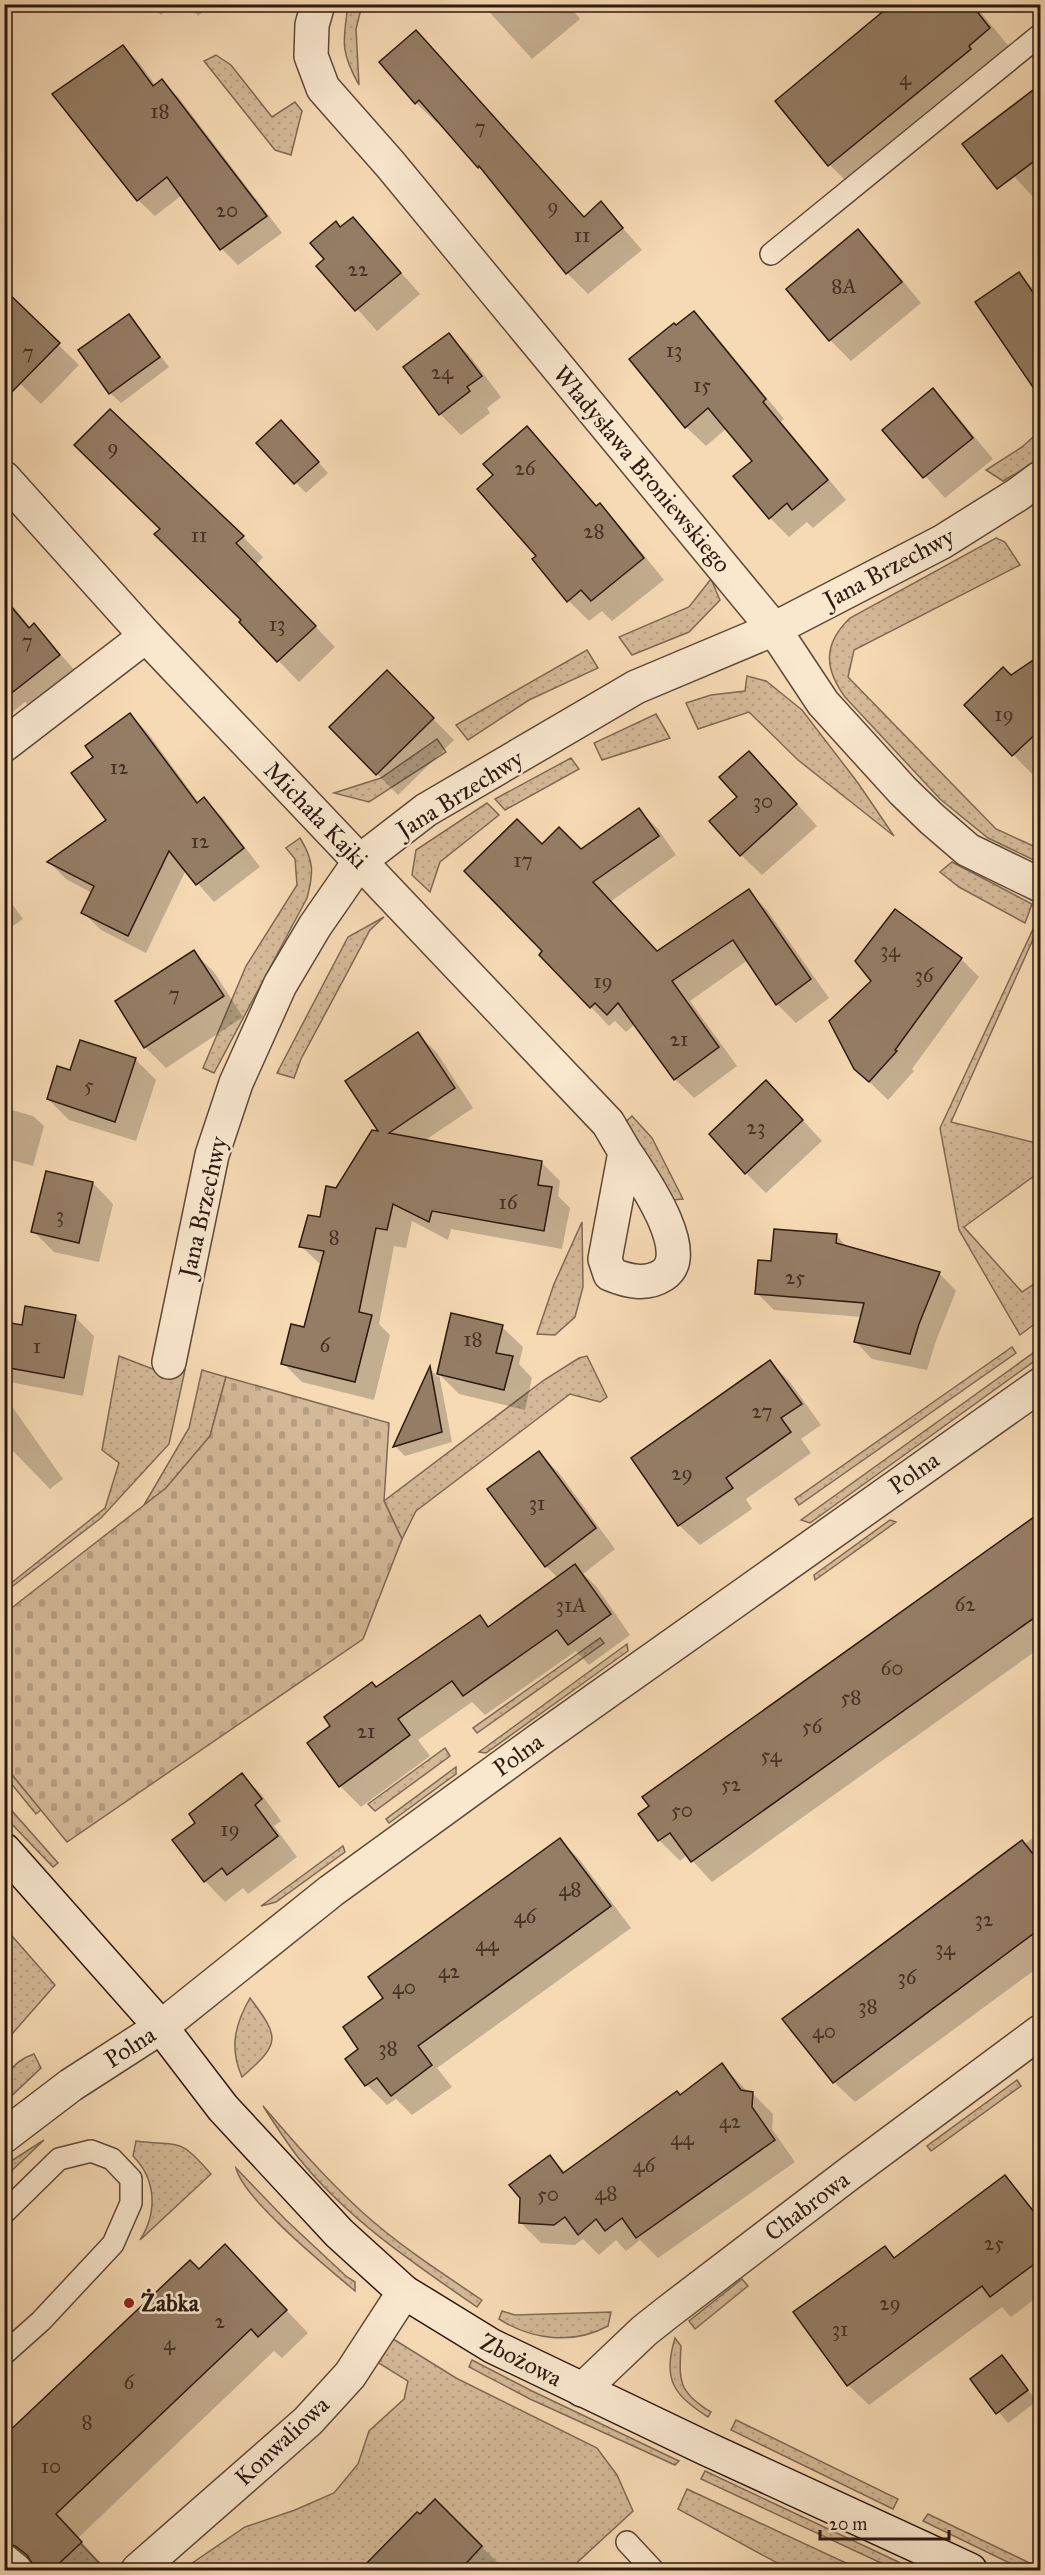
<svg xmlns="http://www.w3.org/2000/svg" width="1045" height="2575" font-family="'IM FELL Great Primer',serif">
  <defs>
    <pattern id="grass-dots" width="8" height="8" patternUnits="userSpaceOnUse" patternTransform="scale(1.5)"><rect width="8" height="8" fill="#d4b998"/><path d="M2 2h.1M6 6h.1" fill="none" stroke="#b69e82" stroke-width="1.8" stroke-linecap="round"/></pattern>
    <pattern id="cemetery-stones" width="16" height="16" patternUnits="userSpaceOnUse" patternTransform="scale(1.5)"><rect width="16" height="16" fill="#d4b998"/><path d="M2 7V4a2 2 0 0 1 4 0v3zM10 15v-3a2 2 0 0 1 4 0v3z" fill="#b69e82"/></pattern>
  </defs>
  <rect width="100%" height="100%" fill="#f6dab4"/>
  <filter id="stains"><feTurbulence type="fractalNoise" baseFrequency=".00333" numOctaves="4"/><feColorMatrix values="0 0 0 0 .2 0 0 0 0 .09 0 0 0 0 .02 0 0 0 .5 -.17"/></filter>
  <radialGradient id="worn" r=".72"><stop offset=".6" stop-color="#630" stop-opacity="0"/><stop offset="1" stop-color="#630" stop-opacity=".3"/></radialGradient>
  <g fill="url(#grass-dots)" stroke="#806954" stroke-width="1.5">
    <path d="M348 5H362L356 29 359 85C340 51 343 42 348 5Z"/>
    <path d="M216 55 231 65 272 117 295 102 302 111 291 155 275 150 204 61Z"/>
    <path d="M1040 431 1039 460 1003 481 986 470 1022 447Z"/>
    <path d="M996 538 1005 542 1020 565 854 650 848 677 996 829 1040 849V863L988 838 940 799 845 697C824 668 823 644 850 618Z"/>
    <path d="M711 579 720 600 689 632 632 655 619 637 689 607Z"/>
    <path d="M587 650 598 668 529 700 468 740 456 725Z"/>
    <path d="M747 676 766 681 802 710 858 783 894 836 798 760 749 712 698 729 686 703 711 695 745 691Z"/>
    <path d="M656 714 670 738 602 760 594 743Z"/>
    <path d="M437 739 446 752 369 802 334 793 381 778Z"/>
    <path d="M571 758 579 769 505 810 495 799Z"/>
    <path d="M487 803 499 815 440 862 430 892 412 875 416 850Z"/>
    <path d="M300 838C314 861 314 872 307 898L214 1073 203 1068 246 966 297 885 295 859 286 848Z"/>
    <path d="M952 862 1032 904 1025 923 959 887 940 872Z"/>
    <path d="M384 917 370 930 301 1059 294 1078 277 1073 348 937Z"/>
    <path d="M1035 925 1039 926 951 1122 1040 1144V1183L1034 1176 964 1227 1022 1292 1040 1280V1329L1036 1323 1020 1335 959 1230 940 1128Z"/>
    <path d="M632 1116 652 1138 683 1199 672 1200 620 1127Z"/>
    <path d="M582 1222 583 1287 575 1317 555 1335 537 1334 554 1284Z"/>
    <path d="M1012 1347 1016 1353 799 1505 795 1499Z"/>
    <path d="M1040 1348V1357L810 1523 801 1520Z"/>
    <path d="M119 1356 163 1373 185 1370 169 1444 101 1518 5 1592V1588L105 1508 119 1463 102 1450Z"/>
    <path d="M587 1356 607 1397 600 1402 570 1394 416 1511 402 1539 384 1501 544 1380 579 1358Z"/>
    <path d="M202 1370 226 1377 210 1436 166 1488 144 1505 189 1428Z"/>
    <path d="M890 1520 896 1522 815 1580 814 1575Z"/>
    <path d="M600 1638 604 1643 477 1733 473 1728Z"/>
    <path d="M627 1644 628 1651 486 1753 479 1752Z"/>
    <path d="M445 1748 450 1756 375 1811 368 1804Z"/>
    <path d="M4 1766H5L41 1810 36 1814 5 1776Z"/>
    <path d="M456 1767V1774L389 1823 386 1819Z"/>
    <path d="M5 1803 58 1863 53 1867 5 1817Z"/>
    <path d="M343 1846 345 1852 276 1902 261 1906Z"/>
    <path d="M5 1928 55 1985 5 2042Z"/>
    <path d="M250 1998C280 2038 281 2043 242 2077 229 2048 235 2024 250 1998Z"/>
    <path d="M34 2054 41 2068 5 2102C4 2078 8 2063 34 2054Z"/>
    <path d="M1017 2080 1021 2086 931 2151 927 2146Z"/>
    <path d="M263 2106C294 2142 325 2178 360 2210 397 2244 440 2272 482 2300L477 2307C413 2263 346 2218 297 2156 285 2140 274 2123 263 2106Z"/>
    <path d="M44 2140 5 2177V2165Z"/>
    <path d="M136 2141C182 2147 178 2136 211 2174L140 2240C158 2212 156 2179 133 2156Z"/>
    <path d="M236 2168 286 2220 347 2277 355 2282V2291C329 2269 243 2199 236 2168Z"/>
    <path d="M742 2279 748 2286 695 2329 689 2321Z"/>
    <path d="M502 2311 515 2315 611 2312 608 2326C573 2345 532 2340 499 2319Z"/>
    <path d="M390 2337 456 2378 597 2448 617 2475 633 2511 569 2570H182L245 2527 295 2510 334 2493 358 2464 369 2431 404 2399 408 2381 377 2362Z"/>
    <path d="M675 2338 681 2346C679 2381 678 2392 711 2412L708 2417C674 2395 662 2380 675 2338Z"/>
    <path d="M472 2360 532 2391 679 2461 675 2465 530 2399 469 2367Z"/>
    <path d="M736 2420 898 2499 893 2509 731 2430Z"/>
    <path d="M4 2463 102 2566 98 2570H30L5 2544Z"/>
    <path d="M705 2471 890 2558 915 2570H896L701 2479Z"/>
    <path d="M687 2489 861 2570H790L678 2509Z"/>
    <path d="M928 2514 1040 2568V2570H1024L923 2521Z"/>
  </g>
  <path fill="url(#cemetery-stones)" stroke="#806954" stroke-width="1.5" d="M226 1377 389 1423 384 1501 402 1539 363 1639 67 1842 5 1766V1613L166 1488 210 1436Z"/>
  <g fill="#0003">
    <path d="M88 4H98L93 9Z"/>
    <path d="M150 4H173L161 15Z"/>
    <path d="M187 4H212L198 16Z"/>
    <path d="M482 4H568L580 19 532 59Z"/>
    <path d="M895 4H974L1015 54 855 190 830 165 777 102Z"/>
    <path d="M416 32 585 218 601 203 642 250 588 294 567 273 494 181 439 121 437 123 416 103Z"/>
    <path d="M123 47 140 64 156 86 162 81 179 98 282 233 238 265 222 249 182 195 155 216 138 200Z"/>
    <path d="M1040 86V192L1034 198 976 135Z"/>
    <path d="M353 219 420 294 377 331 319 266 326 259 341 228Z"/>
    <path d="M858 231 878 251 921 303 851 361 830 340 788 289Z"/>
    <path d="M1019 274 1040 296V388Z"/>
    <path d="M4 292 79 365 41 404 4 368Z"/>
    <path d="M694 313 713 332 784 419 781 422 846 500 813 528 807 522 789 537 770 518 754 461 727 428 706 446 686 427 631 359Z"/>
    <path d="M129 316 169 367 121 403 110 393Z"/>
    <path d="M449 335 469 355 501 397 487 408 490 413 461 435 440 414 405 368Z"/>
    <path d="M933 390 953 411 993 459 945 498 884 430Z"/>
    <path d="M527 428 598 507 600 505 620 526 664 580 612 621 602 611 589 621 569 601 538 556 495 475Z"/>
    <path d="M291 432 328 473 306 493 258 443Z"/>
    <path d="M162 529 243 537 263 557 256 565 335 647 299 682 241 622 243 620Z"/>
    <path d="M4 595 31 628 34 625 79 675 35 711 25 702 4 719Z"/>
    <path d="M1040 657V767L1033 775 966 706Z"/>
    <path d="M387 672 454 740 398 795 331 727Z"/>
    <path d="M130 715 148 733 199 803 204 799 222 817 260 867 214 902 186 870 146 953 101 930 83 912 92 893 66 879 49 862 108 821 95 757Z"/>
    <path d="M769 773 817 826 762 875 741 855 739 797Z"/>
    <path d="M639 810 658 829 676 855 610 902 658 952 748 891 767 910 829 998 796 1023 777 1004 748 960 690 1001 737 1066 694 1098 675 1079 635 1024 626 1032 615 1021 609 1026 591 1007 544 951 542 846 580 851Z"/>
    <path d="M4 893 23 919 4 932Z"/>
    <path d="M194 952 214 972 243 1017 166 1068 145 1047Z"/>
    <path d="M961 959 979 977 912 1069 914 1071 888 1100 855 1068Z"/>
    <path d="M418 1034 437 1053 473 1108 424 1141 541 1162 560 1181 558 1196 570 1208 562 1249 451 1229 448 1240 412 1221 406 1248 394 1246 379 1324 390 1335 374 1400 302 1382 283 1363 305 1329 322 1266 301 1246 321 1219 336 1190 381 1133Z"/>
    <path d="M135 1059 156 1080 136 1141 69 1120 48 1099 71 1072Z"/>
    <path d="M787 1103 822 1141 766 1193 746 1173Z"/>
    <path d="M4 1108 33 1116 44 1126 33 1166 4 1158Z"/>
    <path d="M93 1183 113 1204 99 1262 54 1252 33 1231Z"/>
    <path d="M836 1235 849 1249 940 1274 956 1291 936 1341 927 1370 872 1359 856 1342 862 1317 774 1310 757 1293 773 1262Z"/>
    <path d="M453 1315 502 1327 523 1347 519 1364 532 1378 525 1410 459 1394 439 1374 452 1442 405 1456 395 1446 430 1369 438 1377Z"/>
    <path d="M75 1317 94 1336 83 1396 4 1381V1323L23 1327Z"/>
    <path d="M770 1362 790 1382 821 1425 801 1439 811 1453 746 1499 752 1509 700 1545 679 1525Z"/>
    <path d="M4 1395 63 1479 50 1489 12 1450 4 1455Z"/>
    <path d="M539 1453 559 1473 615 1549 583 1574 596 1586 630 1635 589 1665 576 1651 485 1715 472 1702 418 1740 430 1756 361 1807 340 1786 309 1743 377 1688 479 1617 490 1628 558 1578 546 1566Z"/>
    <path d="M1040 1513V1648L712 1882 687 1855 680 1861 659 1840Z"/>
    <path d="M242 1775 262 1795 281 1821 274 1826 297 1857 248 1894 243 1888 225 1902 205 1881 197 1823Z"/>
    <path d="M1040 1833V1966L855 2102 834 2082 784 2019Z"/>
    <path d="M560 1840 580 1860 631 1928 437 2068 452 2087 412 2115 396 2099 387 2105 367 2085 360 2049 385 1999Z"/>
    <path d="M722 2065 748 2092 752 2093 773 2114 772 2129 795 2162 658 2258 640 2240 626 2251 616 2240 599 2255 583 2239 575 2245 541 2243 521 2223 550 2157 566 2173 681 2097Z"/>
    <path d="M1005 2177 1040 2217V2295L1011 2317 1002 2307 869 2405 848 2385 885 2248 896 2259Z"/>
    <path d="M247 2269 308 2333 282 2358 274 2351 78 2538 103 2565 98 2570H35L32 2565 20 2566 4 2551V2438L199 2270Z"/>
    <path d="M1002 2357 1037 2401 1008 2423 972 2380Z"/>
    <path d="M435 2501 505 2570H360L400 2531Z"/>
  </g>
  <g fill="#957d65" stroke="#2c1910" stroke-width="1.5">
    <path d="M892 4H971L990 28 969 46 971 49 828 166 775 101Z"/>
    <path d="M416 30 584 217 601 201 623 228 566 274 479 166 478 168 419 100 415 104 379 62Z"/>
    <path d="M123 45 153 86 162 79 267 216 220 250 167 177 137 201 52 94Z"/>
    <path d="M1041 84V156L997 189 962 144Z"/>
    <path d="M353 217 401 273 355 311 316 266 324 259 310 243 336 221 340 227Z"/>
    <path d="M858 229 902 282 829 341 786 289Z"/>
    <path d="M1019 272 1041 304V399L975 302Z"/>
    <path d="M4 289 60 343 4 400Z"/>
    <path d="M694 311 766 399 763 402 828 480 792 510 787 503 769 519 733 476 752 461 708 408 685 428 629 359 674 323 676 325Z"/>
    <path d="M129 314 160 357 109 394 78 350Z"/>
    <path d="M449 333 482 376 467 387 470 391 439 415 403 367Z"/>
    <path d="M933 388 973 438 923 478 882 430Z"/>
    <path d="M110 409 244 536 236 543 316 626 277 662 239 622 241 620 154 534 160 529 74 445Z"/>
    <path d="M281 420 319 462 294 484 256 443Z"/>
    <path d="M527 426 596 506 600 503 644 558 591 601 581 590 567 602 532 559 536 556 477 489 493 475 483 464Z"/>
    <path d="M4 598 29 628 34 623 60 655 4 699Z"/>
    <path d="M1041 655V729L1012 756 964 705 1003 667 1011 675Z"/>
    <path d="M387 670 434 718 376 775 329 727Z"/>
    <path d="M130 713 197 803 204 797 244 848 196 885 169 851 128 936 81 913 94 886 47 862 106 820 71 773 93 757 85 746Z"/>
    <path d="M749 751 797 804 740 856 709 821 737 797 719 777Z"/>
    <path d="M639 808 659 836 593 882 657 951 749 889 811 979 776 1005 733 940 672 981 719 1047 674 1080 618 1003 607 1015 595 1003 590 1008 539 955 542 951 464 871 517 819 542 844 559 827 581 849Z"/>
    <path d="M895 909 962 958 895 1050 897 1051 869 1082 854 1069 829 1021 871 981 855 961Z"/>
    <path d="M194 950 224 996 144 1048 115 1001Z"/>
    <path d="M418 1032 455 1088 389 1133 542 1161 538 1185 552 1187 544 1231 432 1211 429 1222 393 1204 387 1230 376 1228 359 1312 372 1315 355 1382 281 1364 291 1324 304 1327 324 1251 299 1247 308 1215 320 1217 326 1186 336 1188 372 1130 378 1131 345 1081Z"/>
    <path d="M80 1040 136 1058 115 1122 47 1099 57 1066 70 1070Z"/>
    <path d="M766 1080 803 1120 745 1174 709 1134Z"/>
    <path d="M46 1171 93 1182 79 1243 31 1232Z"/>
    <path d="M774 1229 837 1234 836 1243 940 1272 919 1324 910 1354 854 1342 864 1303 755 1294 758 1260 771 1261Z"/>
    <path d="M25 1306 76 1315 64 1378 4 1367V1322L22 1325Z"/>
    <path d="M451 1313 503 1325 496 1353 513 1356 504 1390 437 1374Z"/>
    <path d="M770 1360 802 1404 781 1418 791 1432 726 1478 733 1488 678 1526 631 1458Z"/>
    <path d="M430 1366 442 1432 393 1447Z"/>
    <path d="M539 1451 596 1528 545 1567 487 1489Z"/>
    <path d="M1041 1512V1613L691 1862 670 1833 658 1841 638 1814 649 1806 642 1797Z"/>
    <path d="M575 1564 611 1614 568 1645 557 1630 463 1696 452 1681 398 1719 410 1735 339 1787 307 1743 330 1726 324 1717 372 1682 376 1687 480 1615 488 1627Z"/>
    <path d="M242 1773 262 1799 255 1805 278 1836 227 1875 222 1868 204 1882 172 1840 195 1823 189 1814Z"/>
    <path d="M560 1838 611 1906 418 2046 432 2065 391 2096 377 2078 365 2086 345 2059 358 2049 343 2027 383 1998 368 1977Z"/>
    <path d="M1022 1840 1041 1864V1928L833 2083 782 2019Z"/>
    <path d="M722 2063 741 2090 753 2092 752 2107 775 2140 636 2238 622 2218 605 2231 596 2219 578 2235 565 2217 554 2225 519 2223 520 2198 509 2185 550 2155 563 2173 677 2091 680 2095Z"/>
    <path d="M1005 2175 1041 2221V2259L990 2297 982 2286 847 2386 793 2312 885 2246 894 2258Z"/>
    <path d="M225 2244 287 2310 258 2337 251 2329 56 2514 82 2542 51 2571H33L32 2563 27 2555 15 2546 4 2543V2436L190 2260 199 2269Z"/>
    <path d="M1002 2355 1028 2390 996 2414 970 2379Z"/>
    <path d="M435 2499 482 2546 459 2571H359L417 2512 420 2514Z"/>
  </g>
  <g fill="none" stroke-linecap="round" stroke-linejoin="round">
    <g stroke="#5e4939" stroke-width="24">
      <g id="lane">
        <path d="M771 254 1040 35"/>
        <path d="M4 2213 59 2159 91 2151 112 2159 131 2179V2203L113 2244 41 2321 4 2354"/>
        <path d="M627 2542 653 2570"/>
      </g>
    </g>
    <g stroke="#5e4939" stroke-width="36">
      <g id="street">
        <path d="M318 4 312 25 311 56 323 88 390 164 774 629 823 703 903 791 932 819 968 850 1040 885"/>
        <path d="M4 478 146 636 608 1123 625 1152 605 1259 610 1274C627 1281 646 1286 663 1275 696 1253 640 1175 625 1152"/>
        <path d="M4 745 146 636"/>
        <path d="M169 1362 212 1155 236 1083 280 985 315 926 360 861 426 810 636 687 774 629 942 542 1017 495 1040 478"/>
        <path d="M4 2136 71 2085 161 2027 331 1891 543 1737 1040 1385"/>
        <path d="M582 2390 644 2331 668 2312 850 2173 1040 2032"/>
        <path d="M4 2561 15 2570"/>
        <path d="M138 2570 308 2421 350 2375 404 2292"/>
      </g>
    </g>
    <g stroke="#2c1910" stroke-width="36">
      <path id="secondary" d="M4 1850 161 2027 223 2108 339 2233 404 2292 492 2346 705 2448 970 2570"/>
    </g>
    <use href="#lane" stroke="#f9e7ce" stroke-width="21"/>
    <use href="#street" stroke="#f9e7ce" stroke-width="33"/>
    <use href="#secondary" stroke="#f9e7ce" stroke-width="33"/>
  </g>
  <circle fill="#8f2418" stroke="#f9e7ce" stroke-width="2" cx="129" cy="2303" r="6"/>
  <g text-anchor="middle" stroke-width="5" stroke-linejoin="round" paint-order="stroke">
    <g font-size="21" fill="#463225">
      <text x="905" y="85">4</text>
      <text x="160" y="118">18</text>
      <text x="480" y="134">7</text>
      <text x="553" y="213">9</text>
      <text x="227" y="217">20</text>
      <text x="582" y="242">11</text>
      <text x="358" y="276">22</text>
      <text x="844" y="293">8A</text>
      <text x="674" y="357">13</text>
      <text x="28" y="359">7</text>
      <text x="442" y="379">24</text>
      <text x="702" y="392">15</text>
      <text x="113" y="454">9</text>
      <text x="525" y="475">26</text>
      <text x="594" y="538">28</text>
      <text x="199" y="542">11</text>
      <text x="277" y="631">13</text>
      <text x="27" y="648">7</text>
      <text x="1004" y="721">19</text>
      <text x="119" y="774">12</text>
      <text x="763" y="808">30</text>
      <text x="200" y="848">12</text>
      <text x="523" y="867">17</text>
      <text x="890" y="957">34</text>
      <text x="924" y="982">36</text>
      <text x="603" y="988">19</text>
      <text x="174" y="1001">7</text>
      <text x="679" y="1046">21</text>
      <text x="89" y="1092">5</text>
      <text x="756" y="1134">23</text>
      <text x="508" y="1209">16</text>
      <text x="60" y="1222">3</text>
      <text x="334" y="1244">8</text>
      <text x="795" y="1284">25</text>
      <text x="473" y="1346">18</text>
      <text x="325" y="1352">6</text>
      <text x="37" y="1353">1</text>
      <text x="762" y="1418">27</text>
      <text x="682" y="1480">29</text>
      <text x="537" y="1510">31</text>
      <text x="965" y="1611">62</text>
      <text x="571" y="1612">31A</text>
      <text x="892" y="1675">60</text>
      <text x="851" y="1704">58</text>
      <text x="812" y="1733">56</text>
      <text x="366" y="1738">21</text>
      <text x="771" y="1762">54</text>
      <text x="731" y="1791">52</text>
      <text x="682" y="1817">50</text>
      <text x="230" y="1836">19</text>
      <text x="570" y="1896">48</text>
      <text x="525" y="1923">46</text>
      <text x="984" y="1926">32</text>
      <text x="487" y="1951">44</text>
      <text x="945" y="1955">34</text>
      <text x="449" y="1978">42</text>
      <text x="907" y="1984">36</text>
      <text x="404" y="1994">40</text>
      <text x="868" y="2013">38</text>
      <text x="824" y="2038">40</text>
      <text x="388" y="2055">38</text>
      <text x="730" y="2128">42</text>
      <text x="682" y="2145">44</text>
      <text x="644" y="2172">46</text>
      <text x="606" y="2200">48</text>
      <text x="548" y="2201">50</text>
      <text x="994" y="2250">25</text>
      <text x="890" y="2310">29</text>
      <text x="220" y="2328">2</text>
      <text x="840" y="2336">31</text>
      <text x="169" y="2350">4</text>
      <text x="129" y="2389">6</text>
      <text x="87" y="2429">8</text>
      <text x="51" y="2473">10</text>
    </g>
    <g font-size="24" fill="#2c1910" stroke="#f9e7ce">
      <text transform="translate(642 469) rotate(50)" y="8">Władysława Broniewskiego</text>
      <text transform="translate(889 568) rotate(-28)" y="8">Jana Brzechwy</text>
      <text transform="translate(460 794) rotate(-32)" y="8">Jana Brzechwy</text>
      <text transform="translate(316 815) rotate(46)" y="8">Michała Kajki</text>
      <text transform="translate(203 1207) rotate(-77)" y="8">Jana Brzechwy</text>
      <text transform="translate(914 1473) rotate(-35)" y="8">Polna</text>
      <text transform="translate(518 1755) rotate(-36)" y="8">Polna</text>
      <text transform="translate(130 2047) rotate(-33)" y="8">Polna</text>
      <text transform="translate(807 2206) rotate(-37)" y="8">Chabrowa</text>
      <text transform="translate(521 2360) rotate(27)" y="8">Zbożowa</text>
      <text transform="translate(282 2441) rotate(-43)" y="8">Konwaliowa</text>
    </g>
    <g font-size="24" font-weight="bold" fill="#2c1910" stroke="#f9e7ce" text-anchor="start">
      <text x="141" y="2311">Żabka</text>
    </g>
  </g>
  <rect width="1045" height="2575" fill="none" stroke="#f6dab4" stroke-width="24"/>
  <rect x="6" y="6" width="1033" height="2563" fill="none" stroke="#2c1910" stroke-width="3"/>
  <rect x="12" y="12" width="1021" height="2551" fill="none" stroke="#2c1910" stroke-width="1.5"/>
  <path d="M820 2530v9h129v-9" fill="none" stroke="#2c1910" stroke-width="3"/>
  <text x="829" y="2530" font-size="18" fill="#2c1910" stroke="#f9e7ce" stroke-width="4.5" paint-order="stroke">20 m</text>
  <rect width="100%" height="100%" filter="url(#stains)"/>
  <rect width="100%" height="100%" fill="url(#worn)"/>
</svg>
